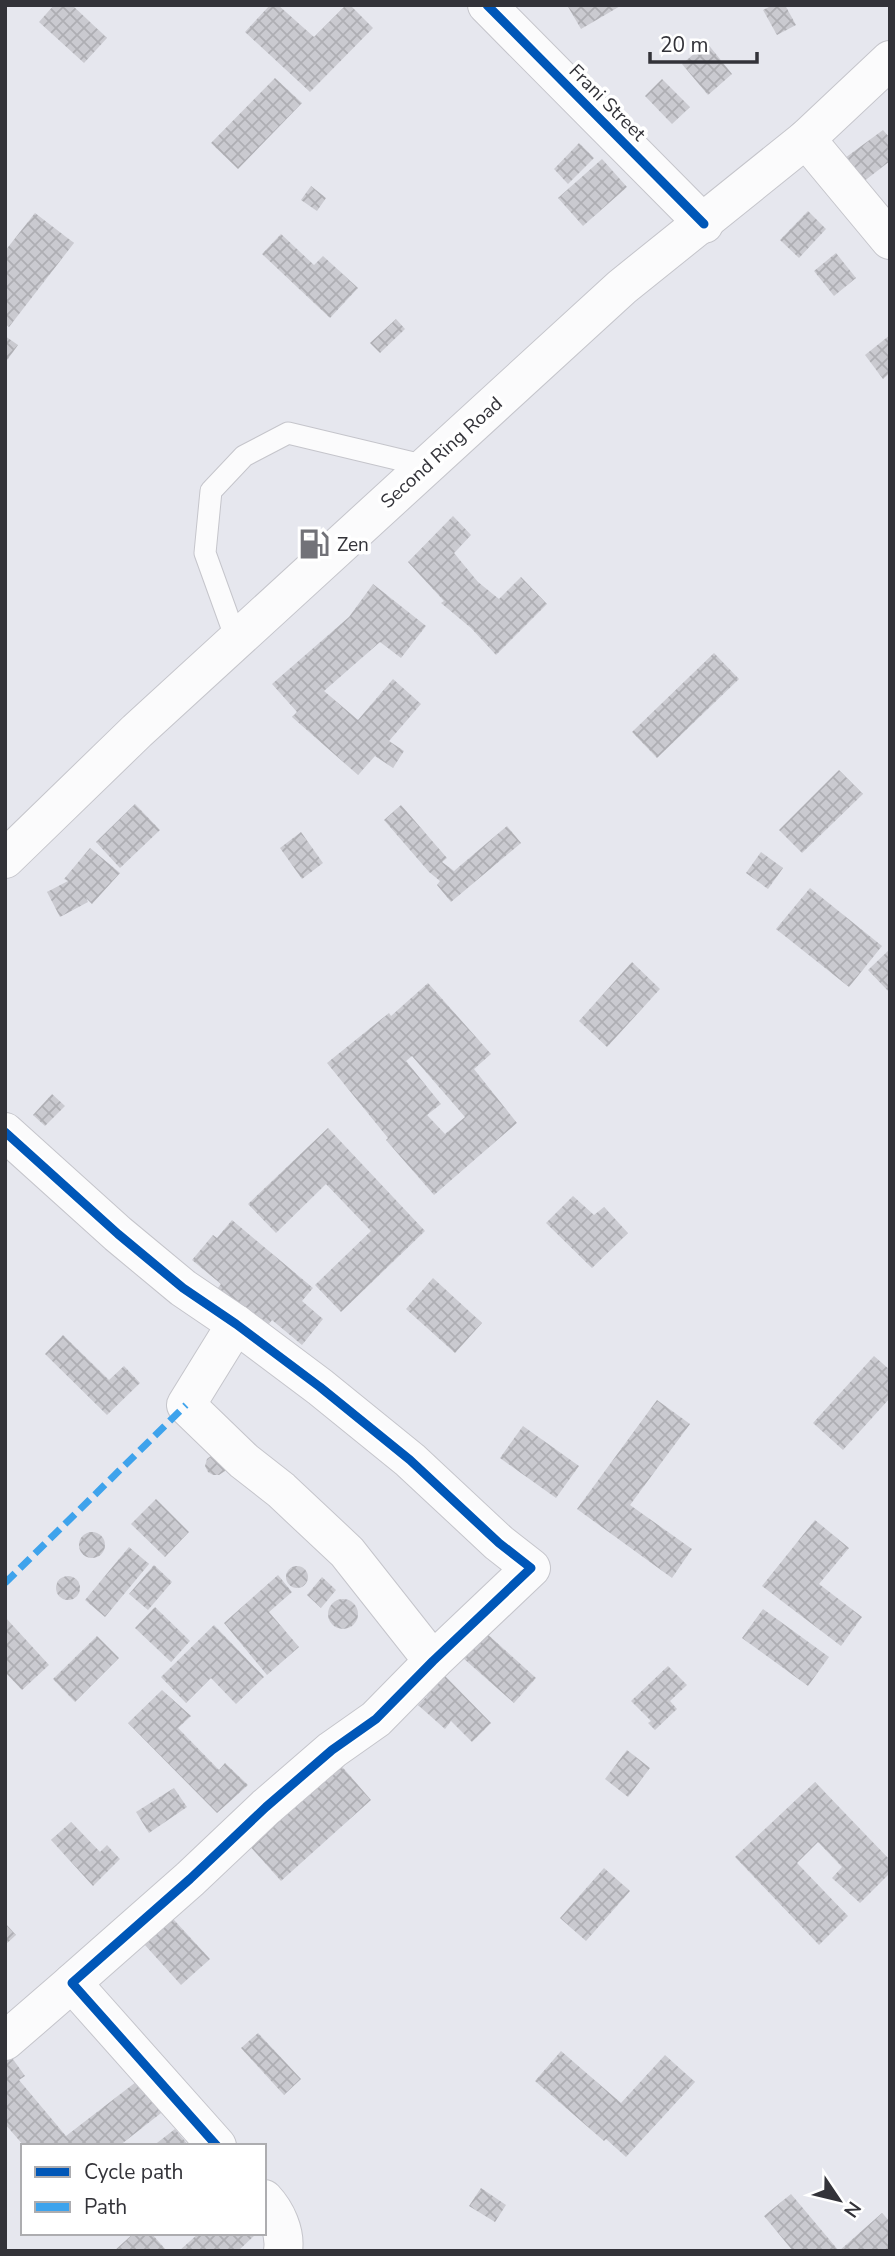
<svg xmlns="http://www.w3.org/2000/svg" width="895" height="2256" font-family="'Nunito Sans',sans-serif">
  <defs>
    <pattern id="building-cross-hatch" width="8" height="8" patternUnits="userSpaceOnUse" patternTransform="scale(1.75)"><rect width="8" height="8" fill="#cacad0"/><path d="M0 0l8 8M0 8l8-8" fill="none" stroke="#aeaeb3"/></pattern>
  </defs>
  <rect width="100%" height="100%" fill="#e6e7ee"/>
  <g fill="url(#building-cross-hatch)" fill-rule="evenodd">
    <path d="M54 5H72L107 38 84 63 39 22Z"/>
    <path d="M270 5H278L314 37 346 5H350L373 28 310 92 245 32Z"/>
    <path d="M567 5H622L581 29Z"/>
    <path d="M773 5H785L796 25 777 35 763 10Z"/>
    <path d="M707 43 732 74 708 95 682 64Z"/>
    <path d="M275 78 302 103 238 169 211 143Z"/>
    <path d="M662 79 690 107 672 124 645 96Z"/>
    <path d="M883 130 890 138V161L863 182 845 158Z"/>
    <path d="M579 143 594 158 568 184 554 169Z"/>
    <path d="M602 159 627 187 583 226 558 198Z"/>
    <path d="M311 186 326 198 317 211 301 200Z"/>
    <path d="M808 211 826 229 799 258 780 240Z"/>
    <path d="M35 213 74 243 9 327 5 324V251Z"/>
    <path d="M281 234 314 265 323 256 358 288 330 318 262 254Z"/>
    <path d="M836 253 856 278 834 296 814 271Z"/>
    <path d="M396 319 405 329 380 353 370 343Z"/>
    <path d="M890 335V373L883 379 865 355Z"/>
    <path d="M5 336 18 345 5 363Z"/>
    <path d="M453 516 471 535 454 553 478 582 499 599 521 577 547 604 496 655 471 628 441 603 444 601 408 562Z"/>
    <path d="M373 584 426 626 401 658 380 642 324 691 358 720 393 679 421 704 389 741 404 751 393 768 375 756 358 775 292 717 297 712 272 684 349 617Z"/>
    <path d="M714 653 739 679 657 758 632 732Z"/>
    <path d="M839 770 863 794 802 853 779 830Z"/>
    <path d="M135 804 160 830 120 868 96 842Z"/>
    <path d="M401 805 447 858 442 862 454 871 507 826 521 843 451 902 437 885 440 881 429 872 384 820Z"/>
    <path d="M301 832 323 863 302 879 280 848Z"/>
    <path d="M90 848 120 873 92 904 86 898 88 902 60 917 47 892 68 881 64 879Z"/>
    <path d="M761 852 783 868 768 889 746 873Z"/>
    <path d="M810 888 882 946 849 987 776 929Z"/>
    <path d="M890 949V993L868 970Z"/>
    <path d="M632 962 660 989 607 1047 579 1021Z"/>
    <path d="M428 983 491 1054 474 1069 517 1123 434 1195 386 1140 388 1138 327 1063 389 1013 391 1016ZM412 1056 465 1117 445 1134 427 1115 441 1104 406 1061Z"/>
    <path d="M52 1094 65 1106 45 1126 33 1115Z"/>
    <path d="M328 1128 425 1231 341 1312 315 1285 371 1231 326 1184 276 1233 248 1204Z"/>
    <path d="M573 1196 594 1215 604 1207 628 1233 592 1268 546 1223Z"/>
    <path d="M232 1220 313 1288 302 1301 323 1319 302 1345 272 1320 265 1329 217 1289 221 1284 192 1260 213 1235 217 1238Z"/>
    <path d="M433 1278 482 1323 455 1353 406 1309Z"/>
    <path d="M63 1335 109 1380 124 1366 140 1383 107 1415 45 1354Z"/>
    <path d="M874 1356 890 1370V1398L843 1450 813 1423Z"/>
    <path d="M657 1400 690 1424 630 1505 692 1549 672 1578 577 1509Z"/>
    <path d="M523 1426 579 1466 556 1498 500 1458Z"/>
    <path d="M212 1455 227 1464 225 1471 219 1475H213L208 1472 205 1466 207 1459Z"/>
    <path d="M156 1499 189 1532 165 1557 131 1524Z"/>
    <path d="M815 1520 849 1548 819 1584 862 1617 841 1646 762 1586Z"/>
    <circle cx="92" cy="1545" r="13"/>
    <path d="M129 1547 149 1564 105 1617 85 1600Z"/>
    <path d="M154 1565 172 1582 148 1610 129 1594Z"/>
    <circle cx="297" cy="1577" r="11"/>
    <path d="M278 1575 292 1592 269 1612 299 1647 267 1675 224 1623Z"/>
    <circle cx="68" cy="1588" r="12"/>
    <path d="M322 1577 336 1590 321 1608 307 1595Z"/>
    <circle cx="343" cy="1614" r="15"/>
    <path d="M155 1607 190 1641 171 1662 135 1628Z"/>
    <path d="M763 1609 829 1657 808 1686 742 1638Z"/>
    <path d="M5 1617 49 1665 22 1690 5 1672Z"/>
    <path d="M214 1625 264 1677 236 1704 211 1678 186 1703 161 1677Z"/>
    <path d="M485 1632 536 1678 514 1703 463 1658Z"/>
    <path d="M97 1636 119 1658 75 1702 53 1679Z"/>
    <path d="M668 1666 687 1685 670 1701 677 1709 655 1730 648 1723 651 1721 631 1701Z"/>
    <path d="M445 1676 491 1723 472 1742 451 1721 445 1729 418 1705 427 1696 426 1694Z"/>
    <path d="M162 1690 191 1716 178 1728 219 1770 225 1763 248 1785 217 1813 128 1723Z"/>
    <path d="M627 1750 650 1768 628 1797 605 1779Z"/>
    <path d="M338 1762 371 1800 281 1881 247 1843Z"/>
    <path d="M815 1782 890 1860V1873L860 1903 832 1878 842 1867 818 1842 797 1863 848 1916 819 1945 735 1857Z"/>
    <path d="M174 1788 187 1807 149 1833 136 1812Z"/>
    <path d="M71 1822 100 1852 107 1845 120 1859 93 1886 51 1840Z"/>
    <path d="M604 1868 630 1891 586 1941 560 1918Z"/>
    <path d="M163 1908 210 1959 181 1985 135 1934Z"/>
    <path d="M5 1923 16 1935 5 1945Z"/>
    <path d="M258 2033 301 2079 284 2095 241 2048Z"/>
    <path d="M5 2048 25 2076 19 2080 66 2136 145 2075 170 2106 119 2146H24L5 2124Z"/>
    <path d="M561 2051 621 2103 665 2055 695 2082 626 2157 606 2139 604 2141 535 2081Z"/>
    <path d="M175 2129 189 2146H153Z"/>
    <path d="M481 2188 506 2205 495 2222 469 2206Z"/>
    <path d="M791 2194 839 2251 882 2213 890 2222V2251H793L764 2216Z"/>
    <path d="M134 2233H151L167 2251H114Z"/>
    <path d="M199 2233H257L238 2251H179Z"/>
  </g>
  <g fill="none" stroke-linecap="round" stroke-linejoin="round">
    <g stroke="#c5c5cb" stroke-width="23">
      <path id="service" d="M236 639 205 553 211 491 244 456 288 433 426 466"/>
    </g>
    <g stroke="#c5c5cb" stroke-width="40">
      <g id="minor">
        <path d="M487 5 704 224"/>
        <path d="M806 139 890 240"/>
        <path d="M5 1132 118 1234 183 1288 236 1324 320 1387 410 1460 499 1543 531 1568 433 1661 376 1719 332 1750 266 1807 190 1879 72 1983 217 2146"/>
        <path d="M236 1324 186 1405 244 1461 281 1490 347 1552 433 1661"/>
        <path d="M5 2041 72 1983"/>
        <path d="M264 2199C276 2212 286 2232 283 2251"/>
      </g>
    </g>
    <g stroke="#c5c5cb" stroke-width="40">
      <path id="secondary" d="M5 859 137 731 622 287 806 139 890 60"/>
    </g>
    <use href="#service" stroke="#fbfbfc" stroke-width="21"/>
    <use href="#minor" stroke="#fbfbfc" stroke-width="38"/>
    <use href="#secondary" stroke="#fbfbfc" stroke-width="38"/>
    <path stroke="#3ea3ec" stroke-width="7" stroke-dasharray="14 7" stroke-linecap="butt" d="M5 1583 186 1405"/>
    <g stroke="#fff" stroke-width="13">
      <g id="cycleway">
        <path d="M487 5 704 224"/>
        <path d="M5 1132 118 1234 183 1288 236 1324 320 1387 410 1460 499 1543 531 1568 433 1661 376 1719 332 1750 266 1807 190 1879 72 1983 217 2146"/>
      </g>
    </g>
    <use href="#cycleway" stroke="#0057b8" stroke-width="9"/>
  </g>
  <defs>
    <g id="fuel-bare" transform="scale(2.415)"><path d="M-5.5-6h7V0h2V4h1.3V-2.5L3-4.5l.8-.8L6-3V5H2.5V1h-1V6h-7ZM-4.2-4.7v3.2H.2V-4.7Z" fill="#727278" stroke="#fff" stroke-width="2.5" paint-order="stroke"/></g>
  </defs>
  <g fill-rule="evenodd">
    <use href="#fuel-bare" x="314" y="544"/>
  </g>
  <g text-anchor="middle" stroke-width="7" stroke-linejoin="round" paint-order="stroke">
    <g font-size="19" fill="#333339" stroke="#fff">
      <text transform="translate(608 102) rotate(45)" y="7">Frani Street</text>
      <text transform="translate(441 452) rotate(-42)" y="7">Second Ring Road</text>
    </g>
    <g font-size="19" fill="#333339" stroke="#fff" text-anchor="start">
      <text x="337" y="551">Zen</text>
    </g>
  </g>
  <rect width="895" height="2256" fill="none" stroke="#333339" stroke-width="14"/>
  <rect x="21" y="2144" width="245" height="91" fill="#ffffff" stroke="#adadb0" stroke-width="2"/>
  <rect x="35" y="2167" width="35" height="10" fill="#0057b8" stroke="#adadb0" stroke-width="2"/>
  <text x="84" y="2179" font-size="21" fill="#333339">Cycle path</text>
  <rect x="35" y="2202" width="35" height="10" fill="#3ea3ec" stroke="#adadb0" stroke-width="2"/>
  <text x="84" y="2214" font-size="21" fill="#333339">Path</text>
  <g transform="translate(839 2200) rotate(125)" stroke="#ffffff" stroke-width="5" paint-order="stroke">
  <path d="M0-5L12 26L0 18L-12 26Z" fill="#333339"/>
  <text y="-10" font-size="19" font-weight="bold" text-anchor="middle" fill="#333339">N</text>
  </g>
  <path d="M650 52v10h107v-10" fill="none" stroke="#333339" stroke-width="3.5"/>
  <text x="660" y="52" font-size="21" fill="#333339" stroke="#ffffff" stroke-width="5" paint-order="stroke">20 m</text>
</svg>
